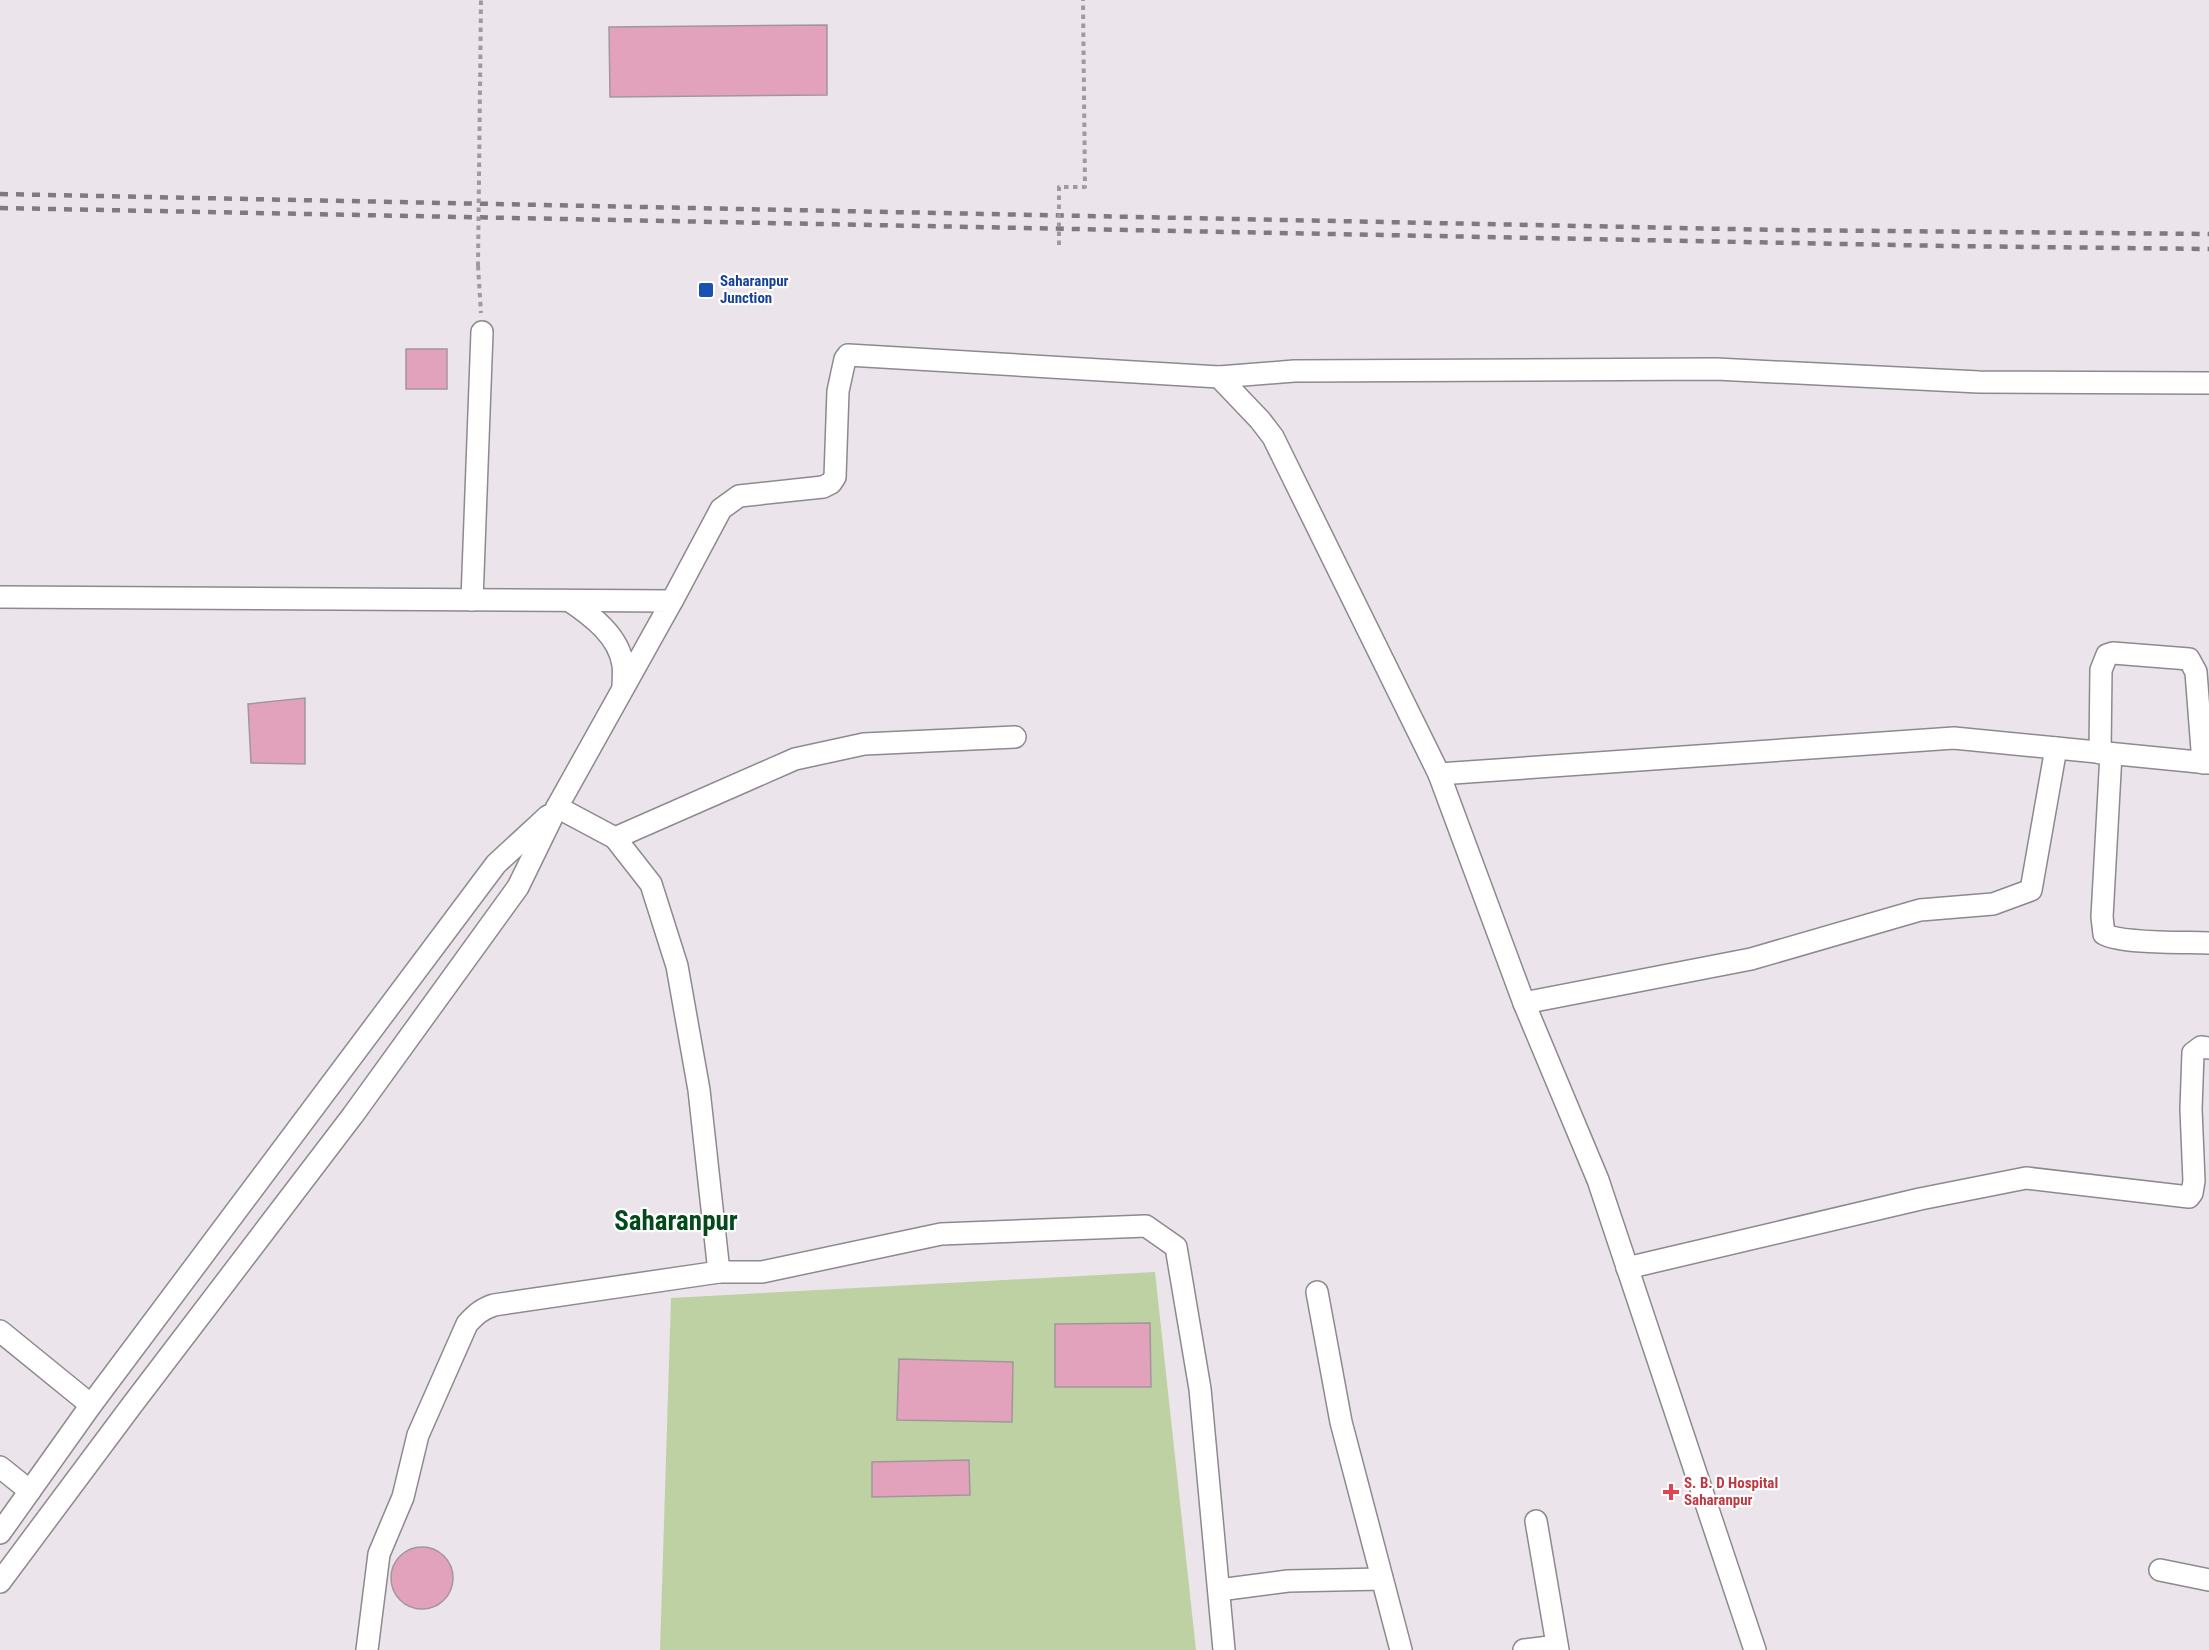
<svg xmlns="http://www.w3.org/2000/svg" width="2209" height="1650" font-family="'Roboto Condensed',sans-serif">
  <rect width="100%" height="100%" fill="#ebe4ea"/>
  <path fill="#bdd1a3" d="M1155 1272 1196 1650H660L671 1298Z"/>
  <g fill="#e3a2bb" stroke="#a1979b" stroke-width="1.5">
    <path d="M827 25V95L610 97 609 27Z"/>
    <rect x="406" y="349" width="41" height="40"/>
    <path d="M305 698V764L251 763 248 704Z"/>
    <path d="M1150 1323 1151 1387H1055V1324Z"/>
    <path d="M899 1359 1013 1362 1012 1422 897 1420Z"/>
    <path d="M969 1460 970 1495 872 1497V1462Z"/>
    <circle cx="422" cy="1578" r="31"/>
  </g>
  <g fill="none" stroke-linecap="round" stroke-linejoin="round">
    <defs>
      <g id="minor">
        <path d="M1219 377 1294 371 1716 369 1979 382 2209 383"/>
        <path d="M0 597 672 601 557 807 518 887 353 1115 132 1405 0 1582"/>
        <path d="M472 600 482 332"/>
        <path d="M570 601C592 616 619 636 623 665 624 672 623 681 623 688"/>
        <path d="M672 601 721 509 739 496 823 487 831 483 835 477 838 391 845 359 848 355 1219 377 1260 420 1273 437 1439 774 1524 1003 1598 1180 1755 1650"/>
        <path d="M2100 753 2101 670 2107 655 2113 653 2189 659 2196 672 2203 763"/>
        <path d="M2111 754 2102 917 2104 934C2121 944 2186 942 2209 943"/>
        <path d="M1439 774 1954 738 2209 763"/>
        <path d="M557 807 615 838 651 884 677 966 699 1090 719 1272H762L941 1234 1146 1226 1176 1247 1200 1389 1224 1650"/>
        <path d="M615 838 795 759 864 744 1015 737"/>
        <path d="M1524 1003 1751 959 1920 910 1993 904 2031 890 2056 748"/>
        <path d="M1627 1268 1920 1199 2026 1178 2189 1197 2192 1193 2194 1181 2191 1109 2193 1053 2201 1047 2209 1048"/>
        <path d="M1317 1292 1341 1422 1401 1650"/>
        <path d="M0 1331 91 1405"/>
        <path d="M0 1467 30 1491"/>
        <path d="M1536 1521 1558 1650"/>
        <path d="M0 1533 91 1405 496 864 548 816"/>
        <path d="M2160 1570 2209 1580"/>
        <path d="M1219 1590 1288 1581 1382 1579"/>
        <path d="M367 1650 379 1554 403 1497 418 1435 467 1324C476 1314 482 1309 494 1305L719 1272"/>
        <path d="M1524 1650 1557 1646"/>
      </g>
    </defs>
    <use href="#minor" stroke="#8f888e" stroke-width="24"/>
    <path stroke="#9f9a9f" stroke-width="4" stroke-dasharray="4.5 4.5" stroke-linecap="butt" d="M478 266 481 313"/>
    <use href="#minor" stroke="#fff" stroke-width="21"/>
    <g stroke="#7f7a7f" stroke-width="4.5" stroke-dasharray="8 8" stroke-linecap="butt">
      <path d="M0 194 1779 230 2209 234"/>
      <path d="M0 208 1947 246 2209 249"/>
    </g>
    <g stroke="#9f9a9f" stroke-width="4" stroke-dasharray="4.5 4.5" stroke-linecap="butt">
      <path d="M1059 245V187H1085L1083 0"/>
      <path d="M478 266 481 0"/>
    </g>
  </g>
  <rect fill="#1a4fb4" stroke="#fff" stroke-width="2" x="698" y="282" width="16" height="16" rx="3"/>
  <path fill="#e0444e" stroke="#fff" stroke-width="2" d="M1668 1483h6v6h6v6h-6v6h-6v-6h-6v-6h6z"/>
  <g text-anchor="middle" stroke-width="4.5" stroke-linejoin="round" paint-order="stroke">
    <g font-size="15" font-weight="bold" fill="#164399" stroke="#fff" text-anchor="start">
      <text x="720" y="286">Saharanpur<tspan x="720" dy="17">Junction</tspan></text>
    </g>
    <g font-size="15" font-weight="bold" fill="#be3a42" stroke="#fff" text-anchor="start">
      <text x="1684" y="1488">S. B. D Hospital<tspan x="1684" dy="17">Saharanpur</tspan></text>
    </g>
    <g font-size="27" font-weight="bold" fill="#03491b" stroke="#fff">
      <text x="676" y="1230">Saharanpur</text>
    </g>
  </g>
</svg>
